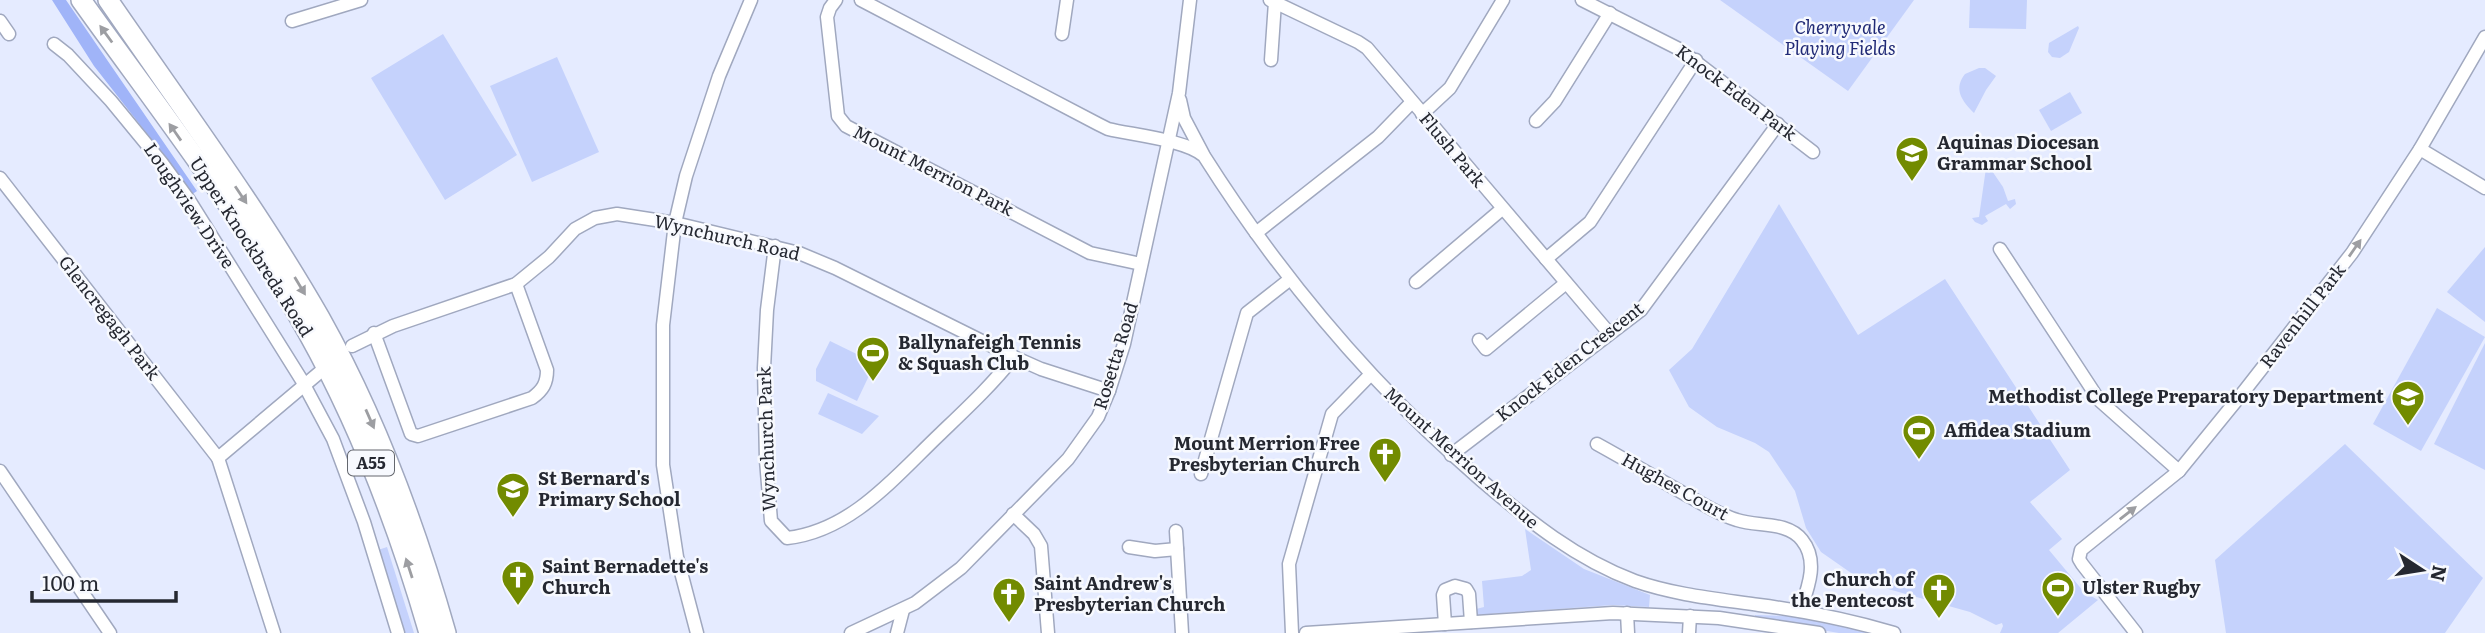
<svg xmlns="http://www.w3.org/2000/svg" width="2485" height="633" font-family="Literata,serif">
  <rect width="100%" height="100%" fill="#e5ebff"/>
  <g fill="#c5d2fc">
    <path d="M1720 0H1914L1848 91Z"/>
    <path d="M1970 0H2027L2026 29 1969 28Z"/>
    <path d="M2078 26 2079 28 2069 52 2060 58 2052 57 2048 52 2049 43Z"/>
    <path d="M443 34 517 155 445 200 371 78Z"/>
    <path d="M557 57 599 152 532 182 490 86Z"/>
    <path d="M1979 68H1985L1996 76 1986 90 1974 113C1962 101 1953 89 1965 74Z"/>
    <path d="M2070 92 2082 113 2051 131 2039 110Z"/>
    <path d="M1985 161 1995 163 1990 168 2003 187 2008 201 2015 199 2016 204 2010 209 2006 204 1985 216 1988 221 1982 225 1975 222 1972 218 1979 217 1986 168 1979 167Z"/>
    <path d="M1779 204 1858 335 1945 279 2070 470 2030 502 2062 539 2049 550 2084 592 2098 600 2058 633H2000L2003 626 2002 623 1996 625 1970 612 1888 589 1854 575 1821 552 1806 528 1795 491 1769 452 1755 443 1717 427 1689 407 1669 370 1692 349Z"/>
    <path d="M2485 247V322L2447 292Z"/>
    <path d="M2437 308 2485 337 2421 451 2373 424Z"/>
    <path d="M830 341 875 363 857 401 816 381V369Z"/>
    <path d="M2485 343V470L2434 444Z"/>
    <path d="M828 393 879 416 862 434 818 414Z"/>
    <path d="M2345 444 2483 578 2445 633H2226L2215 560Z"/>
    <path d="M1525 529 1584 569 1650 595 1649 607 1613 605 1476 615V609L1484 607 1482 581 1522 576 1531 570Z"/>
    <path d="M387 547 414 633H403L378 550Z"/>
    <path d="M1755 615 1790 616 1872 633H1839L1755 619Z"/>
  </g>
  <path fill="#a0b4f8" d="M52 0H66L197 191 191 195 148 135 94 66Z"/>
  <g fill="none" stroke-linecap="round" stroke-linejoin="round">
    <defs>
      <g id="minor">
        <path d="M836 0 830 8 827 17 838 116 846 126 1090 253 1141 264"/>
        <path d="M861 0 1098 124 1108 129C1133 135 1187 140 1204 156 1282 279 1371 385 1481 480 1529 521 1576 559 1635 581 1675 595 1718 599 1759 605 1805 611 1850 620 1894 633"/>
        <path d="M1270 0 1358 42 1367 48 1609 333"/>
        <path d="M1582 0 1679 49 1813 152"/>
        <path d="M0 21 9 34"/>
        <path d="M292 21 361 0"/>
        <path d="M1062 34 1067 0"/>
        <path d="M54 44 68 55 111 101 162 163 189 200 301 379 333 439 364 522 398 633"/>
        <path d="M1271 60 1275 2"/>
        <path d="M1180 100 1184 118 1203 154"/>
        <path d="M1422 114 1450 88 1503 0"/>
        <path d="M1536 121 1555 101 1610 13"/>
        <path d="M2420 149 2485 188"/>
        <path d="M0 178 218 458"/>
        <path d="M1256 233 1378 137 1412 102"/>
        <path d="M775 246 767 310 764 368 766 460 771 521 787 538C851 531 895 477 939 435 965 410 992 385 1014 357"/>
        <path d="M2000 249 2099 400 2179 471"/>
        <path d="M1546 259 1590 222 1696 60"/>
        <path d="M1416 282 1502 209"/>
        <path d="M374 333 411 434 418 436 532 398C543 390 547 383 547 370L516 284"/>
        <path d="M1479 340 1486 349 1566 283"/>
        <path d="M352 346 393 326 516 284 549 257 575 229 595 218 617 214 675 223 799 253 835 268 1014 357 1041 369 1109 391"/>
        <path d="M1597 444C1628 461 1658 479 1690 497 1705 505 1720 515 1737 520 1758 527 1787 521 1802 540 1819 561 1808 588 1800 611"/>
        <path d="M1451 455 1641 310 1778 124"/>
        <path d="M0 471 110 633"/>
        <path d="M1201 474 1247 313 1289 280"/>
        <path d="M1013 514 1034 534 1041 546 1048 633"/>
        <path d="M1176 531 1182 633"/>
        <path d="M1129 547 1155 551 1177 549"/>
        <path d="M1627 613 1628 633"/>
        <path d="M1445 624 1443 595 1445 590 1455 586 1466 589 1469 594 1471 622"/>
        <path d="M274 633 218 458 326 367"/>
        <path d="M697 633 677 557 663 465V325L675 223 686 176 719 76 751 0"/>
        <path d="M851 633 915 603 961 568 1068 459 1098 417 1109 391 1124 344 1179 93 1190 0"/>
        <path d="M897 633 903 610"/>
        <path d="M1292 633 1289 564 1332 414 1370 375"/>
        <path d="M1306 633 1613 613 1719 618 1819 633"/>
        <path d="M1689 633 1690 616"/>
        <path d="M2136 633 2082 564 2079 559 2081 550 2179 471 2245 390 2352 253 2420 149 2485 37"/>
      </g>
      <g id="highway">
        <path d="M81 0C159 109 243 216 308 333 361 428 399 529 429 633"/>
        <path d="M108 0C180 105 257 208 320 318 376 418 415 524 446 633"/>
      </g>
    </defs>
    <use href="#minor" stroke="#a0a8bf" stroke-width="15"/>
    <use href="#highway" stroke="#a0a8bf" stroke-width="22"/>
    <use href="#minor" stroke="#fff" stroke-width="12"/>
    <use href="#highway" stroke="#fff" stroke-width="19"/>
  </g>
  <defs><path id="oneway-solid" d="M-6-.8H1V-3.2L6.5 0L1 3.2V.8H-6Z" transform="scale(1.75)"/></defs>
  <g fill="#9d9ea2">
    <use href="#oneway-solid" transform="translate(106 34) rotate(-126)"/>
    <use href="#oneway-solid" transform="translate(175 132) rotate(-125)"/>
    <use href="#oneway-solid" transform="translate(241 195) rotate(56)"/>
    <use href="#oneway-solid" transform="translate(2355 248) rotate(-55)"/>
    <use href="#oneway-solid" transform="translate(300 286) rotate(59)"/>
    <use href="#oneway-solid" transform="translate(370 419) rotate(66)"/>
    <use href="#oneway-solid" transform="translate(2128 513) rotate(-38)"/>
    <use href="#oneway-solid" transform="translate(409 568) rotate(-108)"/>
  </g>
  <defs>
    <symbol id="school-pin" viewBox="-11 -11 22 30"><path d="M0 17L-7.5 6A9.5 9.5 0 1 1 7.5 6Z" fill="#728b00" stroke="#f7f9fe"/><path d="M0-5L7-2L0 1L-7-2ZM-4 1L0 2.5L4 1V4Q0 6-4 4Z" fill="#fff"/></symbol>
    <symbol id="stadium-pin" viewBox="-11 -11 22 30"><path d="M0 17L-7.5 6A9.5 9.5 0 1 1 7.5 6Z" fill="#728b00" stroke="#f7f9fe"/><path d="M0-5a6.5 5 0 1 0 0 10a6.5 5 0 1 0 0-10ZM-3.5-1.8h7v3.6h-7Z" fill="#fff"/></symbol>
    <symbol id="church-pin" viewBox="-11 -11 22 30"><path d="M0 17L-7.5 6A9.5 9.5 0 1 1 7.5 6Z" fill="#728b00" stroke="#f7f9fe"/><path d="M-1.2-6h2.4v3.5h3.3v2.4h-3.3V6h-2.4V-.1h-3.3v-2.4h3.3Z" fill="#fff"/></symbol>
  </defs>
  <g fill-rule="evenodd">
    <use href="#school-pin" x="1893" y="134" width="38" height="52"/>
    <use href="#stadium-pin" x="854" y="334" width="38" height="52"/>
    <use href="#school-pin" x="2389" y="378" width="38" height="52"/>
    <use href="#stadium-pin" x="1900" y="412" width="38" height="52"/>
    <use href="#church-pin" x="1366" y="435" width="38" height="52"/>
    <use href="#school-pin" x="494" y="470" width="38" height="52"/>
    <use href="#church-pin" x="499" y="558" width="38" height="52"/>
    <use href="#stadium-pin" x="2039" y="569" width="38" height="52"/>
    <use href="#church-pin" x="1920" y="571" width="38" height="52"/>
    <use href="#church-pin" x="990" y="575" width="38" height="52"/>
  </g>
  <g text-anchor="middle" stroke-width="5" stroke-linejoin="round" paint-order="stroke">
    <rect fill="#f7f9fe" stroke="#64676e" stroke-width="2" x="348" y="450.5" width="46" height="25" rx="5"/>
    <g font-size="16" font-weight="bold" fill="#252831">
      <text x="371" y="469">A55</text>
    </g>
    <g font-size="18" font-style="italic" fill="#202a76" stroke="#f7f9fe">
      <text x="1840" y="34">Cherryvale<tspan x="1840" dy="21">Playing Fields</tspan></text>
    </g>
    <g font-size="18" fill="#252831" stroke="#f7f9fe">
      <text transform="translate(1736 93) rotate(37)" y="6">Knock Eden Park</text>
      <text transform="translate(1452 150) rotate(50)" y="6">Flush Park</text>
      <text transform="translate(933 171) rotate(27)" y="6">Mount Merrion Park</text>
      <text transform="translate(189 206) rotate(56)" y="6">Loughview Drive</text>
      <text transform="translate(727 238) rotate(13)" y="6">Wynchurch Road</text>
      <text transform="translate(251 247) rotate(57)" y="6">Upper Knockbreda Road</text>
      <text transform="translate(2303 316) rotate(-52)" y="6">Ravenhill Park</text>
      <text transform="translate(109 318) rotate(52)" y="6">Glencregagh Park</text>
      <text transform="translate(1116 356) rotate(-73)" y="6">Rosetta Road</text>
      <text transform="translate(1570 362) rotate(-38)" y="6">Knock Eden Crescent</text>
      <text transform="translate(767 439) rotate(-92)" y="6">Wynchurch Park</text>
      <text transform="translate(1461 458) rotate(42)" y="6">Mount Merrion Avenue</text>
      <text transform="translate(1675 487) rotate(29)" y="6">Hughes Court</text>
    </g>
    <g font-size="18" font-weight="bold" fill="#252831" stroke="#f7f9fe" text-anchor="start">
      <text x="1937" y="149">Aquinas Diocesan<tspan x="1937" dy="21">Grammar School</tspan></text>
      <text x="898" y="349">Ballynafeigh Tennis<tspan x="898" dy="21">&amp; Squash Club</tspan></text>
      <text x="2384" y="403" text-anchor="end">Methodist College Preparatory Department</text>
      <text x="1944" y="437">Affidea Stadium</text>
      <text x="1360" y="450" text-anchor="end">Mount Merrion Free<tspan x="1360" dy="21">Presbyterian Church</tspan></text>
      <text x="538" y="485">St Bernard's<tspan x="538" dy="21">Primary School</tspan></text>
      <text x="542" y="573">Saint Bernadette's<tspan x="542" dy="21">Church</tspan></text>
      <text x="1914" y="586" text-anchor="end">Church of<tspan x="1914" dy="21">the Pentecost</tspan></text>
      <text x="1034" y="590">Saint Andrew's<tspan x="1034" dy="21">Presbyterian Church</tspan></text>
      <text x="2082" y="594">Ulster Rugby</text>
    </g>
  </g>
  <g transform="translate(2422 570) rotate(102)" stroke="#f7f9fe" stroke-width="5" paint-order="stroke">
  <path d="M0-5L12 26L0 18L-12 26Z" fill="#252831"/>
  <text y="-10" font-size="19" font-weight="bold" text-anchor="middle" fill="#252831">N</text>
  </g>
  <path d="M32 591v10h144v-10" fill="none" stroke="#252831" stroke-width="3.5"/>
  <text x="42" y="591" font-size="21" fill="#252831" stroke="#f7f9fe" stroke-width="5" paint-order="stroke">100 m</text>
</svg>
